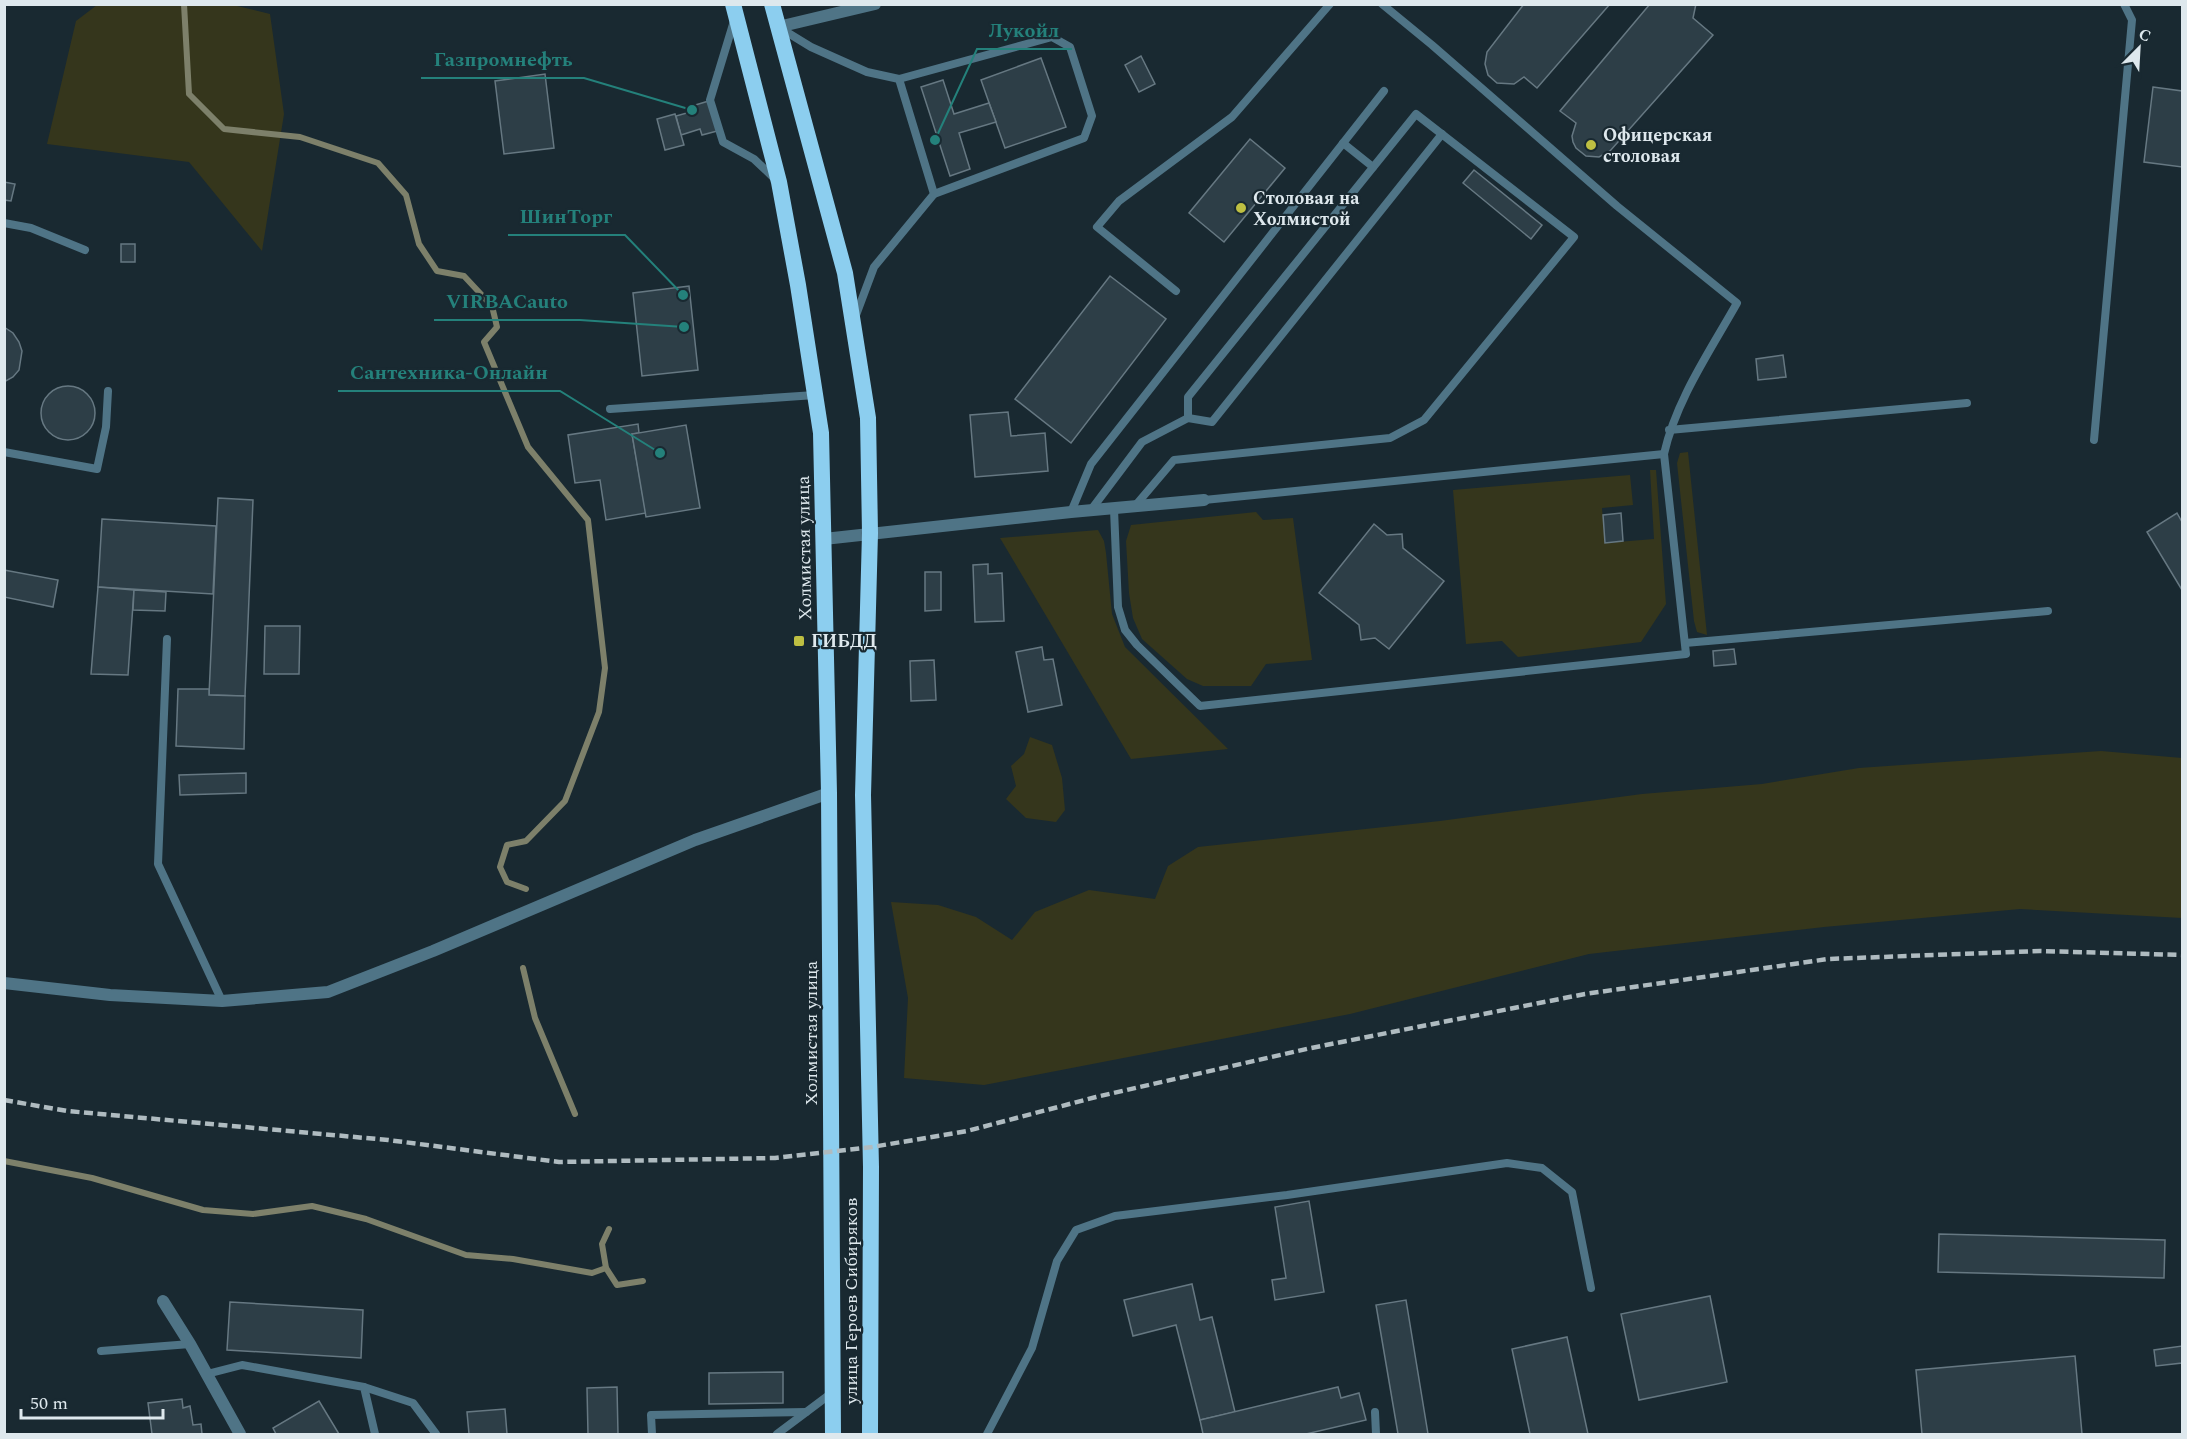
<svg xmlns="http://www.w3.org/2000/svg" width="2187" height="1439" font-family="Spectral,serif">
  <rect width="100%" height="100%" fill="#192931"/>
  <g fill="#35361c">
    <path d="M97 5H233L270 14 284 114 262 251 189 162 47 144 76 21Z"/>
    <path d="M1688 452 1707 635 1697 632 1694 621 1677 463 1680 453Z"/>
    <path d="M1650 470H1656L1666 604 1641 642 1518 657 1502 641 1466 644 1453 490 1630 475 1633 505 1602 508 1605 543 1654 539Z"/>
    <path d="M1256 512 1263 520 1293 518 1312 660 1266 664 1251 686H1203L1187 679 1142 639 1133 618 1129 593 1126 541 1131 525Z"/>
    <path d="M1098 530 1104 541 1106 553 1112 614 1125 647 1228 749 1131 759 1000 538Z"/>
    <path d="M1030 737 1052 745 1062 778 1065 810 1056 822 1026 818 1006 799 1016 786 1011 766 1024 754Z"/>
    <path d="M2101 751 2182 758V918L2020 909 1824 927 1589 954 1350 1014 984 1085 904 1078 908 998 891 902 938 905 976 917 1012 940 1035 912 1089 890 1155 899 1168 866 1198 847 1440 821 1642 794 1762 784 1859 768Z"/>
  </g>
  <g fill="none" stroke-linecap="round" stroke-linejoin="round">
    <g stroke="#7d806a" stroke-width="6">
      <path d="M184 4 189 94 224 129 300 137 378 163 406 195 419 244 437 271 464 276 492 306 497 327 484 342 528 447 588 520 605 668 599 712 565 801 526 841 507 845 500 867 507 882 526 889"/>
      <path d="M523 968 535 1018 575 1114"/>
      <path d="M4 1161 92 1178 203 1210 253 1214 312 1206 366 1219 466 1255 513 1259 592 1273 606 1268"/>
      <path d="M609 1229 602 1244 606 1268 617 1285 643 1281"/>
    </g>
  </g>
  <g fill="#2d3e47" stroke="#667882" stroke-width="1.5">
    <path d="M1524 4H1610L1537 88 1524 77 1514 84 1497 83 1488 75 1485 64 1487 52Z"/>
    <path d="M1650 4H1696L1693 18 1713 35 1610 151 1599 157 1586 156 1576 148 1573 142 1572 136 1576 123 1560 111Z"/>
    <path d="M1141 56 1155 84 1139 92 1125 65Z"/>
    <path d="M1041 58 1066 127 1005 148 981 80Z"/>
    <path d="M545 74 554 148 504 154 495 81Z"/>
    <path d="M943 80 954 114 989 103 996 122 959 133 970 169 950 176 921 87Z"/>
    <path d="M2153 87 2182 91V167L2144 162Z"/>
    <path d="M712 100 721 130 702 135 700 129 681 135 676 116 694 111 692 106Z"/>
    <path d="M675 114 684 145 665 150 657 119Z"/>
    <path d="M1250 139 1285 168 1224 242 1189 213Z"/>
    <path d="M1474 170 1542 225 1531 239 1463 183Z"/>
    <path d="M4 182 15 184 11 201 4 200Z"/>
    <rect x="121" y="244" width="14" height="18"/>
    <path d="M1110 276 1166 319 1071 443 1015 399Z"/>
    <path d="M689 286 698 370 642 376 633 293Z"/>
    <path d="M4 327 13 333 19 342 22 351 19 370 13 377 4 382Z"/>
    <path d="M1783 355 1786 377 1758 380 1756 359Z"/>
    <circle cx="68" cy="413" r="27"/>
    <path d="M1008 412 1011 436 1045 433 1048 471 975 477 970 415Z"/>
    <path d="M638 424 639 433 632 434 646 513 606 520 600 480 575 483 568 435Z"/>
    <path d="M686 425 700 508 646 517 632 434Z"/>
    <path d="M218 498 253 500 245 696 209 695Z"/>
    <path d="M1621 513 1623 541 1605 543 1603 515Z"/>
    <path d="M2177 513 2182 522V590L2147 532Z"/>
    <path d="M102 519 216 526 213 594 98 587Z"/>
    <path d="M1374 524 1387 535 1402 534 1403 548 1444 581 1389 649 1375 638 1361 640 1359 625 1319 593Z"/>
    <path d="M988 564V574L1002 573 1004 621 975 622 973 565Z"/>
    <path d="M4 570 58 580 53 607 4 597Z"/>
    <path d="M925 572H941V610L925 611Z"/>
    <path d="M98 587 134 590 128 675 91 674Z"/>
    <path d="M134 590 166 592 165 611 133 610Z"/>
    <path d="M265 626H300L299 674H264Z"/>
    <path d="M1042 647 1044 660 1053 659 1062 705 1028 712 1016 652Z"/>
    <path d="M1734 649 1736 664 1714 666 1713 651Z"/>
    <path d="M934 660 936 700 911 701 910 661Z"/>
    <path d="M178 689H209V695L245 696 244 749 176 746Z"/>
    <path d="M246 773V793L180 795 179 775Z"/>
    <path d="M1309 1201 1324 1292 1275 1300 1272 1280 1286 1278 1275 1207Z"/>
    <path d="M1939 1234 2165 1240 2164 1278 1938 1272Z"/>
    <path d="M1192 1284 1200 1320 1212 1317 1235 1412 1200 1420 1176 1325 1133 1336 1124 1300Z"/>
    <path d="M1710 1296 1727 1382 1639 1400 1621 1314Z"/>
    <path d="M1406 1300 1428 1434H1398L1376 1305Z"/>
    <path d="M230 1302 363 1310 361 1358 227 1350Z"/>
    <path d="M1567 1337 1588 1434H1530L1512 1349Z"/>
    <path d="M2182 1346V1363L2156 1366 2154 1350Z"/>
    <path d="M2075 1356 2082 1434H1922L1916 1370Z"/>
    <path d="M783 1372V1403L709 1404V1373Z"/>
    <path d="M617 1387 618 1434H588L587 1388Z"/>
    <path d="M1338 1387 1341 1398 1359 1393 1366 1420 1306 1434H1203L1200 1420Z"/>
    <path d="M182 1399 183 1408 190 1406 193 1425 201 1424 202 1434H152L148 1403Z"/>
    <path d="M319 1401 339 1434H276L273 1428Z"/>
    <path d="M505 1409 507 1434H469L467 1412Z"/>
  </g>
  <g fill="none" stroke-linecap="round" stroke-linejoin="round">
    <g stroke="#4f7486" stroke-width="8">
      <path d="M734 21 710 100 723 142 754 159 773 177"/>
      <path d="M780 28 811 47 867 72 899 79 934 194 874 267 856 315"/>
      <path d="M899 79 1052 37 1070 47 1092 116 1084 138 934 194"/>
      <path d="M1343 143 1373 167"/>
      <path d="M4 223 31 228 85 250"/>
      <path d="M1176 291 1097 227 1119 201 1232 117 1330 4"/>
      <path d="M610 409 815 395"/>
      <path d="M1188 418 1212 422 1442 134"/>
      <path d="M1669 430 1967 403"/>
      <path d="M2094 440 2132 20 2124 4"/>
      <path d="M4 452 97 469 106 427 108 391"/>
      <path d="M1204 500 1664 454"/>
      <path d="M1114 509 1118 607 1125 630 1137 645 1200 706 1686 654 1664 454C1676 400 1710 351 1737 303L1617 206 1432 45 1382 4"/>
      <path d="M1091 510 1142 442 1188 418V397L1416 114 1574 237 1424 420 1390 438 1174 460 1135 506"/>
      <path d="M1071 512 1091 464 1384 91"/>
      <path d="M167 639 158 864 222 1001"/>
      <path d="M1685 643 2048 611"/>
      <path d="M101 1351 190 1344"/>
      <path d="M207 1374 242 1365 364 1387 375 1434"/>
      <path d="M364 1387 413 1403 436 1434"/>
      <path d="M1375 1412 1376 1434"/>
      <path d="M652 1434 651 1415 806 1412"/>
      <path d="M777 1434 833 1392"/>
      <path d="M987 1434 1032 1348 1057 1261 1076 1230 1115 1216 1287 1195 1507 1163 1542 1168 1572 1192 1591 1288"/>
    </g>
    <g stroke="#4f7486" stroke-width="12">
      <path d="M778 27 875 4"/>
      <path d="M824 539 1071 512 1204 500"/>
      <path d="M4 983 110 995 222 1001 328 992 433 951 695 840 829 793"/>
      <path d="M163 1301 190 1344 240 1434"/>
    </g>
    <g stroke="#8cceef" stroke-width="16">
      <path d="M733 4 779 182 798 285 821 433 829 793 833 1434"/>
      <path d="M772 4 845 273 868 418 870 533 863 795 871 1167 870 1434"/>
    </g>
    <path stroke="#afbbc0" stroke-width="4.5" stroke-dasharray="9 4.5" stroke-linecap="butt" d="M4 1100 67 1111 388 1140 559 1162 775 1158 872 1147 967 1131 1096 1097 1311 1048 1585 994 1828 959 2040 951 2182 955"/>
  </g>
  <g fill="#bebf42" stroke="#192931" stroke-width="2">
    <circle cx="1591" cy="145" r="6"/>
    <circle cx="1241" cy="208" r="6"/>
    <rect x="793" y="635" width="12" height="12" rx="3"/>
  </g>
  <g text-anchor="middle" stroke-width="4.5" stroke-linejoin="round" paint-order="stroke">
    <g font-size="18" font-weight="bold" fill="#dee8ed" stroke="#192931" text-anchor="start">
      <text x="1603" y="141">Офицерская<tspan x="1603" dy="21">столовая</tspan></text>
      <text x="1253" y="204">Столовая на<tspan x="1253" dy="21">Холмистой</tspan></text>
      <text x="811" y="647">ГИБДД</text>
    </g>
    <g font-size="18" fill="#dee8ed" stroke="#192931">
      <text transform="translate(804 548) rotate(-91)" y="6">Холмистая улица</text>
      <text transform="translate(811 1033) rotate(-90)" y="6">Холмистая улица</text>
      <text transform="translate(851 1301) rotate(-90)" y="6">улица Героев Сибиряков</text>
    </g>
  </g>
  <path fill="none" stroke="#24817b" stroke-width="2" d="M935 140L977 49H1072M692 110L584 78H421M683 295L625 235H508M684 327L580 320H434M660 453L560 391H338"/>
  <g fill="#24817b" stroke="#192931" stroke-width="2">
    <circle cx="935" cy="140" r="6"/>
    <circle cx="692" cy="110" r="6"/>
    <circle cx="683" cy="295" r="6"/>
    <circle cx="684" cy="327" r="6"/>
    <circle cx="660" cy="453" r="6"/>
  </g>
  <g font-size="20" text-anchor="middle" font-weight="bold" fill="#24817b" stroke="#192931" stroke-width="4.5" stroke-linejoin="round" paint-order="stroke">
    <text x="1024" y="37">Лукойл</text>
    <text x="503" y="66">Газпромнефть</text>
    <text x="566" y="223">ШинТорг</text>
    <text x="507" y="308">VIRBACauto</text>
    <text x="449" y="379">Сантехника-Онлайн</text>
  </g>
  <rect width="2187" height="1439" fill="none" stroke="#dee8ed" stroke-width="12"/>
  <g transform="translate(2139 48) rotate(24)" stroke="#192931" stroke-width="4.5" paint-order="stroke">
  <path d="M0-4.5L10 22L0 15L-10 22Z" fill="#dee8ed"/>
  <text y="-9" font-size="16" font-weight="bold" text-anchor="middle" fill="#dee8ed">С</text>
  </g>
  <path d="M21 1409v9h142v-9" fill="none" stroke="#dee8ed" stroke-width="3"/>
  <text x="30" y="1409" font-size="18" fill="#dee8ed" stroke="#192931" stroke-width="4.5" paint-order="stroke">50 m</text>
</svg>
